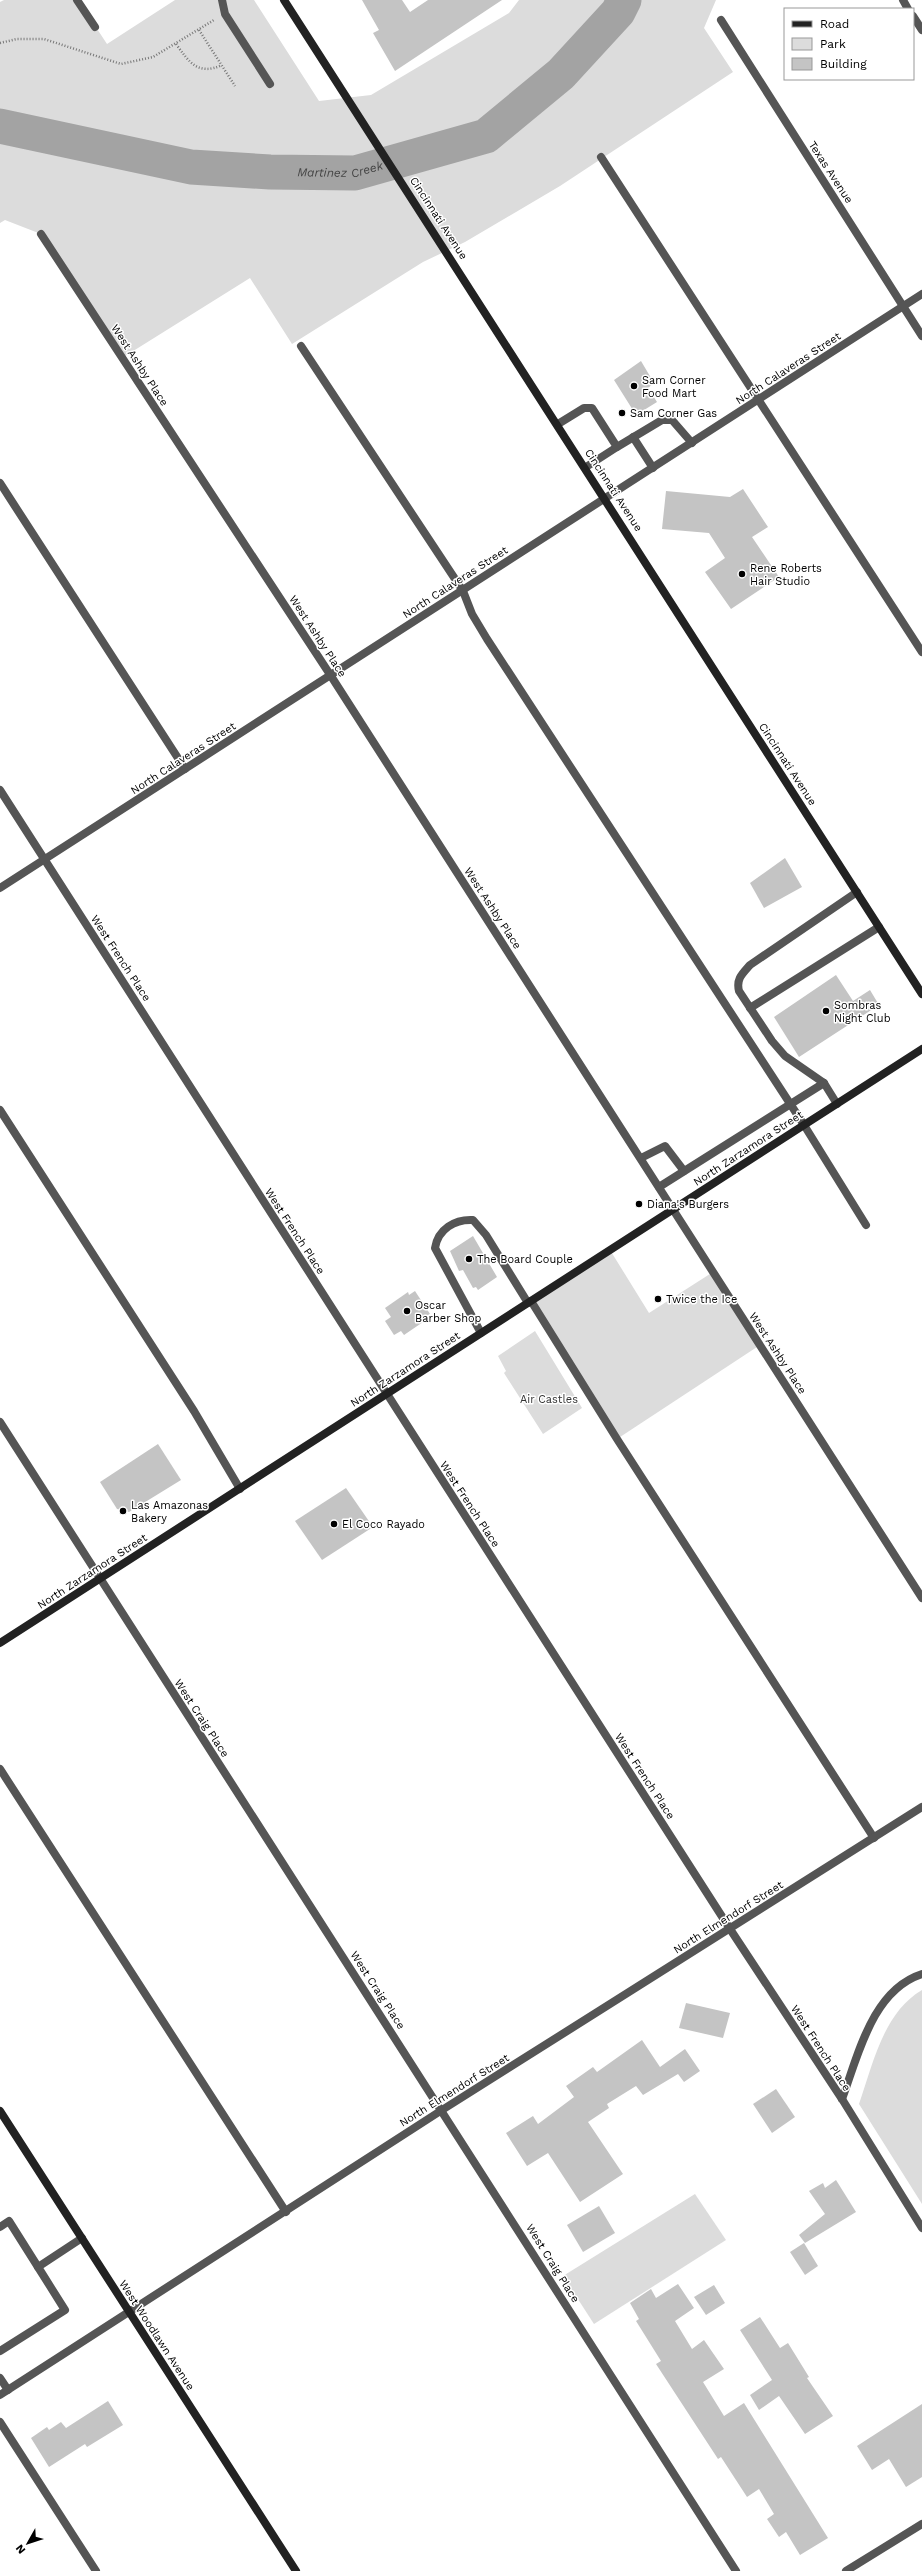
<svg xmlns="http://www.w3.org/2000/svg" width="922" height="2571" font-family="'Work Sans',sans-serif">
  <rect width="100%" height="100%" fill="#fff"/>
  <g fill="#dcdcdc">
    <path d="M4 0H78L107 44 175 0H254L319 101 371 95 509 13 519 0H716L704 28 733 72 560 186 465 242 423 262 292 344 250 278 122 358 41 234 5 220 0 223V2Z"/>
    <path d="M610 1250 649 1313 713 1272 760 1345 617 1439 531 1301Z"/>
    <path d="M535 1331 582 1408 543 1434 504 1373 506 1371 498 1356Z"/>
    <path d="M922 1990V2204L859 2104C873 2064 883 2013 922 1990Z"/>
    <path d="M695 2194 726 2240 594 2324 563 2276Z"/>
  </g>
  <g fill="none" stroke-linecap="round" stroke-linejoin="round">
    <path stroke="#a3a3a3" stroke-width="35" id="s1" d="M0 126 191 167 270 172 355 173 486 136 561 74 618 12 624 0"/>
  </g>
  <g fill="#c4c4c4">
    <path d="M362 0H402L410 12 428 0H502L395 71 373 33 379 30Z"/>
    <path d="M641 361 654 383 648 388 657 402 636 415 614 380Z"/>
    <path d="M743 489 768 527 752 537 779 577 731 609 705 572 725 558 709 533 662 529 666 491 730 497Z"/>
    <path d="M785 858 802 887 764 908 750 883Z"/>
    <path d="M836 975 853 1001 870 990 879 1005 799 1057 774 1017Z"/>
    <path d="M473 1236 497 1277 478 1290 476 1287 473 1288 463 1270 459 1271 450 1251Z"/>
    <path d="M415 1291 430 1314 424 1317 426 1320 404 1335 401 1331 394 1335 385 1321 391 1317 385 1308 408 1292 409 1295Z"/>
    <path d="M158 1444 181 1480 129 1512 117 1509 100 1482Z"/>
    <path d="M346 1488 373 1527 322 1560 295 1521Z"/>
    <path d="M686 2003 730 2013 723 2038 679 2028Z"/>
    <path d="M642 2040 660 2067 685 2049 700 2071 684 2082 678 2074 643 2095 636 2086 607 2104 609 2108 588 2122 623 2174 580 2202 548 2153 527 2166 506 2133 533 2116 538 2124 574 2097 566 2086 593 2067 597 2072Z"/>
    <path d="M776 2089 795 2117 772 2133 753 2104Z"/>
    <path d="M836 2180 856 2212 805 2243 799 2235 825 2214 809 2191 823 2183 825 2188Z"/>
    <path d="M599 2206 615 2233 583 2252 567 2225Z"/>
    <path d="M804 2243 818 2266 805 2275 790 2252Z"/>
    <path d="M678 2284 694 2308 675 2321 692 2349 704 2340 724 2369 703 2382 724 2416 744 2403 828 2538 800 2555 786 2532 779 2537 767 2519 774 2514 759 2489 747 2497 721 2457 718 2459 656 2364 661 2361 636 2321 639 2319 630 2303 651 2289 656 2298Z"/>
    <path d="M714 2285 725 2303 706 2315 694 2297Z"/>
    <path d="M760 2317 780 2348 788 2343 809 2377 807 2378 833 2416 805 2434 779 2396 759 2410 750 2395 772 2380 740 2330Z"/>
    <path d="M108 2401 123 2425 87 2447 85 2444 49 2467 31 2438 47 2427 49 2430 61 2422 66 2428Z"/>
    <path d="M922 2404V2477L906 2487 889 2459 872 2470 857 2446Z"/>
  </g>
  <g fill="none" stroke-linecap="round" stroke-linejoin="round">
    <g stroke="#777" stroke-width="2.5" stroke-dasharray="1 2" stroke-linecap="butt">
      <path d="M199 30 235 86"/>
      <path d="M0 43 17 39H44L121 64 153 57 214 20"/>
      <path d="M176 44C189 62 198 76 222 65"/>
    </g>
    <g stroke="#555" stroke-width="8">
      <path d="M77 0 95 27"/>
      <path d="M222 0 225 14 270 84"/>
      <path d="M903 0 908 9"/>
      <path d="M913 16 922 30"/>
      <path d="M601 157 922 652"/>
      <path d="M301 346 463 591 472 614 487 639 804 1125 866 1225"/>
      <path d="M558 424 584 408H592L617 447 586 467"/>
      <path d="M633 437 653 468"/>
      <path d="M617 447 662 420H672L692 443"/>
      <path d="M0 483 185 769"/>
      <path d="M750 1008 879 927"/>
      <path d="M837 1104 824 1083 785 1056 772 1041 739 991C736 979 742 974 750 965L857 892"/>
      <path d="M0 1110 194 1411 240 1489"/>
      <path d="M641 1158 665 1146 684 1171"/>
      <path d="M659 1187 824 1083"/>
      <path d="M531 1301 617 1439 874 1838"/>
      <path d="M481 1333 435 1248C438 1229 455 1219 473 1220L486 1235 528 1303"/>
      <path d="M0 1769 286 2212"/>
      <path d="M0 2227 9 2221 38 2267"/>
      <path d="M0 2351 65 2310 38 2267 82 2238"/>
      <path d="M0 2378 8 2390"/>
      <path d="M0 2422 96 2571"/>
    </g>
    <g stroke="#555" stroke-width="8">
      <path d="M721 20 922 336"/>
      <path d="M41 234 331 676 922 1598"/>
      <path d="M0 790 730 1929 842 2099 922 2228"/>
      <path d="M0 888 922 294"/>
      <path d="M0 1422 736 2571"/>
      <path d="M842 2099C858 2056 872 1990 922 1974"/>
      <path d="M0 2395 442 2110 922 1807"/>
      <path d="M846 2571 922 2524"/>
    </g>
    <g stroke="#222" stroke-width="8">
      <path d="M284 0 922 994"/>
      <path d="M0 1643 922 1049"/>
      <path d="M0 2111 296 2571"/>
    </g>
  </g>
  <g fill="#000" stroke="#fff" stroke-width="1.5">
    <circle cx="634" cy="386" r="4"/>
    <circle cx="622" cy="413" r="4"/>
    <circle cx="742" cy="574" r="4"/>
    <circle cx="826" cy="1011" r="4"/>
    <circle cx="639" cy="1204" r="4"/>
    <circle cx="469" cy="1259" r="4"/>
    <circle cx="658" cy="1299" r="4"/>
    <circle cx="407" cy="1311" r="4"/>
    <circle cx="123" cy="1511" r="4"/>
    <circle cx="334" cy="1524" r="4"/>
  </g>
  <g text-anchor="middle" stroke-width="3" stroke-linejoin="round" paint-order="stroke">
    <g font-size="11" fill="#000" stroke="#fff">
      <text transform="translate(831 172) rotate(57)" y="4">Texas Avenue</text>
      <text transform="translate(439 218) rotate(57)" y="4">Cincinnati Avenue</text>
      <text transform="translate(140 365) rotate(57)" y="4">West Ashby Place</text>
      <text transform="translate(788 368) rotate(-33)" y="4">North Calaveras Street</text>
      <text transform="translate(614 490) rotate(57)" y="4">Cincinnati Avenue</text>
      <text transform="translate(455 582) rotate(-33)" y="4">North Calaveras Street</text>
      <text transform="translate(318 636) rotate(57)" y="4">West Ashby Place</text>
      <text transform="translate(183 758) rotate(-33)" y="4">North Calaveras Street</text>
      <text transform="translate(788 764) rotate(57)" y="4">Cincinnati Avenue</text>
      <text transform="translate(493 908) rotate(57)" y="4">West Ashby Place</text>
      <text transform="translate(121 958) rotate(57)" y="4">West French Place</text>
      <text transform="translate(748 1148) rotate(-33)" y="4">North Zarzamora Street</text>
      <text transform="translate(295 1231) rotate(57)" y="4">West French Place</text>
      <text transform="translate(778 1353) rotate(57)" y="4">West Ashby Place</text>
      <text transform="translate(405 1369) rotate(-33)" y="4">North Zarzamora Street</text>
      <text transform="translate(470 1504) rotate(57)" y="4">West French Place</text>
      <text transform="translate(92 1571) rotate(-33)" y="4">North Zarzamora Street</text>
      <text transform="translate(202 1718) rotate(57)" y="4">West Craig Place</text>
      <text transform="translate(645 1776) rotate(57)" y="4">West French Place</text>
      <text transform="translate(728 1917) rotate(-32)" y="4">North Elmendorf Street</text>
      <text transform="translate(378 1990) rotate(57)" y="4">West Craig Place</text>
      <text transform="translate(821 2048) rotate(57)" y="4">West French Place</text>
      <text transform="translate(454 2090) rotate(-32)" y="4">North Elmendorf Street</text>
      <text transform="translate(553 2263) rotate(58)" y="4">West Craig Place</text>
      <text transform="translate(157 2335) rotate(57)" y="4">West Woodlawn Avenue</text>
    </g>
    <g font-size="11" fill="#000" stroke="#fff" text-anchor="start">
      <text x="642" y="384">Sam Corner<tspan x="642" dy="13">Food Mart</tspan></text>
      <text x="630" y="417">Sam Corner Gas</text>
      <text x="750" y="572">Rene Roberts<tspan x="750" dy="13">Hair Studio</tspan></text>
      <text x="834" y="1009">Sombras<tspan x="834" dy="13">Night Club</tspan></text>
      <text x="647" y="1208">Diana's Burgers</text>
      <text x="477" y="1263">The Board Couple</text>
      <text x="666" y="1303">Twice the Ice</text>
      <text x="415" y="1309">Oscar<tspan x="415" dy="13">Barber Shop</tspan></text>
      <text x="131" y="1509">Las Amazonas<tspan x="131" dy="13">Bakery</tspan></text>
      <text x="342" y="1528">El Coco Rayado</text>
    </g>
    <g font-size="11" fill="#333" stroke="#fff">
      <text x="549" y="1403">Air Castles</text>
    </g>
    <g font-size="12" font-style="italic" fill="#444" stroke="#fff">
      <text dy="4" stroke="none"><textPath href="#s1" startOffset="345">Martinez Creek</textPath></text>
    </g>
  </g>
  <rect x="784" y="8" width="130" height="72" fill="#ffffff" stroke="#999999"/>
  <rect x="792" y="21" width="20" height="6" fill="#222222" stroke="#999999"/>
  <text x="820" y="28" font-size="12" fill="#000000">Road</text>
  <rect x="792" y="38" width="20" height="12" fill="#dcdcdc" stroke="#999999"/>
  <text x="820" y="48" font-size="12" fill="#000000">Park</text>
  <rect x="792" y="58" width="20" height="12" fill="#c4c4c4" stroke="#999999"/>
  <text x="820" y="68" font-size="12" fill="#000000">Building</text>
  <g transform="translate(28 2543) rotate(231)" stroke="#ffffff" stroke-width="3" paint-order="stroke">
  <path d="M0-3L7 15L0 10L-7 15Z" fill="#000000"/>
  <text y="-6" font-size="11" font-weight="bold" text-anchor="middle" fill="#000000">N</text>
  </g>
</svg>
